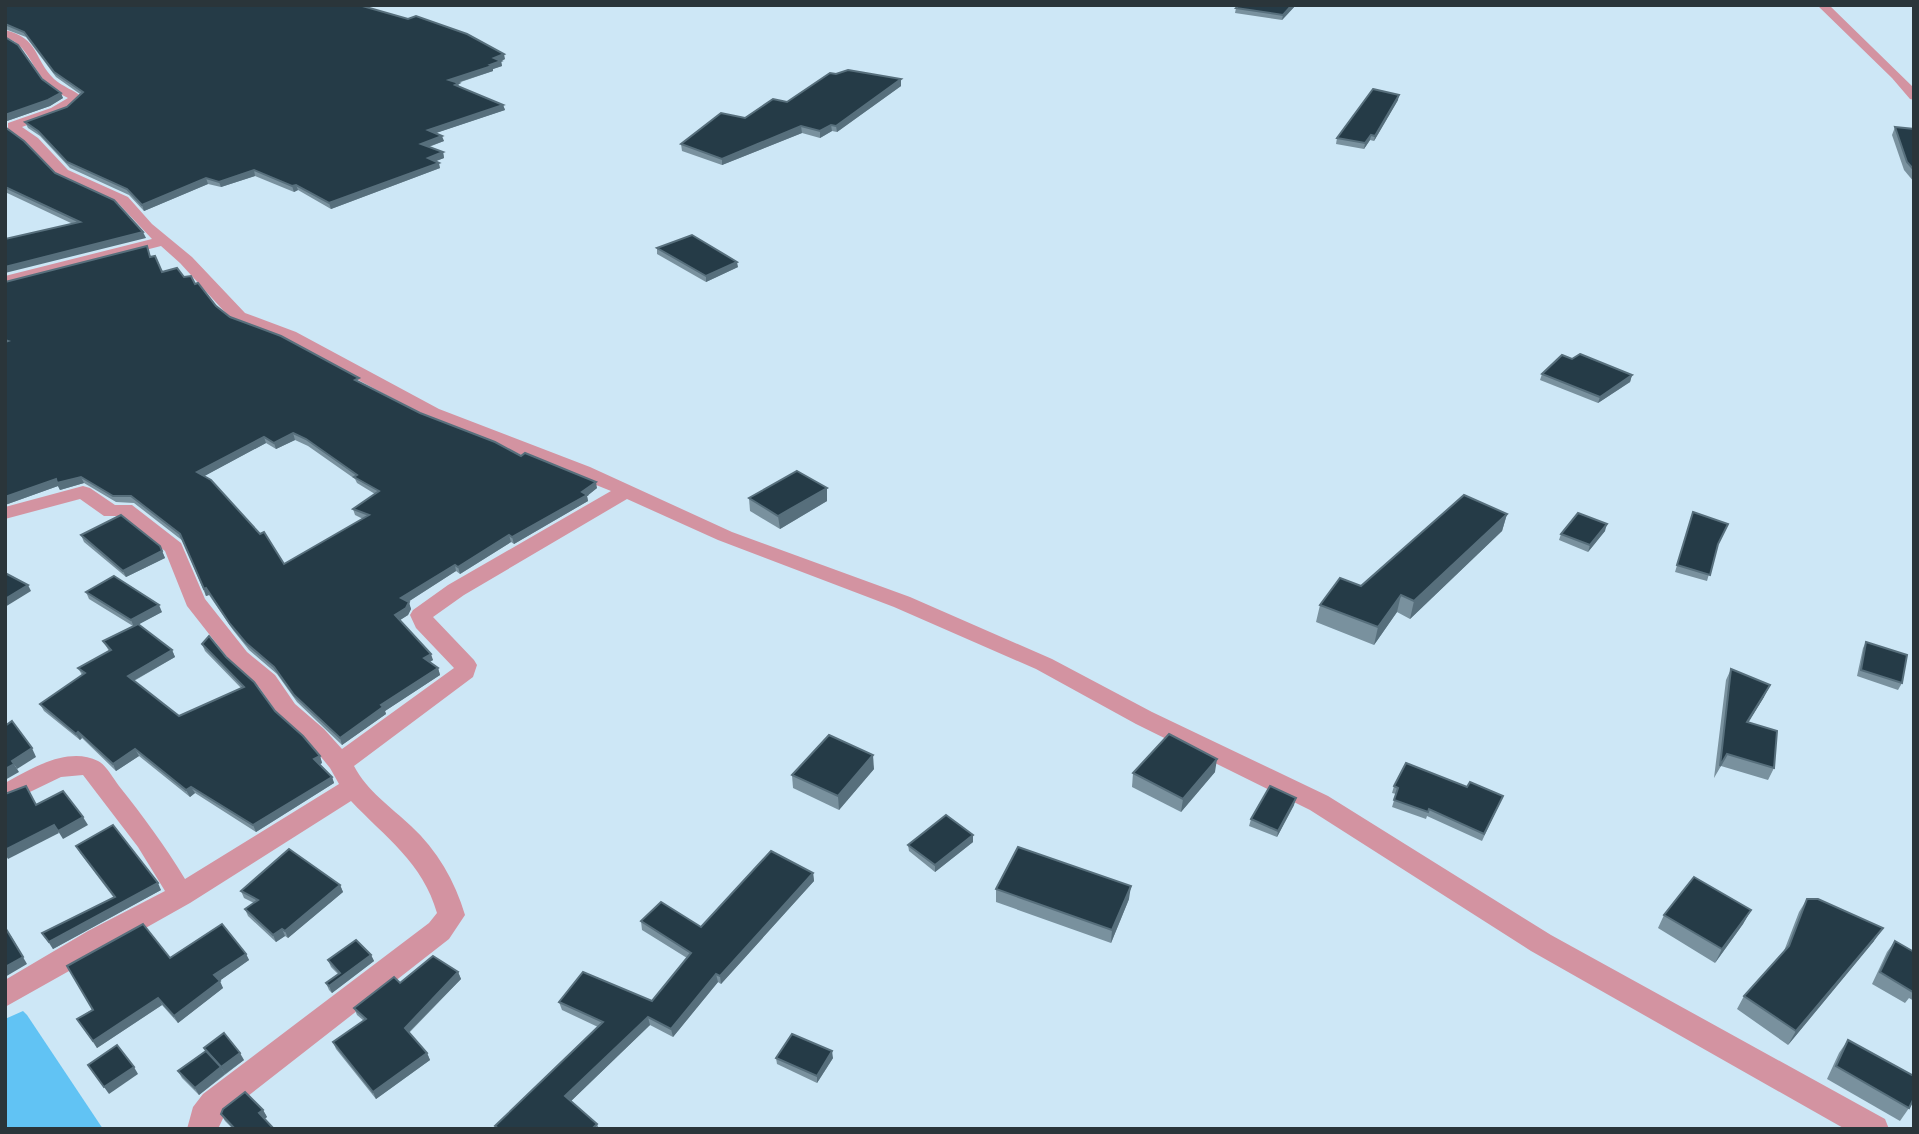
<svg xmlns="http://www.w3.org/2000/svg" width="1919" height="1134" font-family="'Fira Sans',sans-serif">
  <rect width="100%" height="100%" fill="#cde7f6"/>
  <path fill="#61c3f4" d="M23 1011 27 1015 103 1129H5V1019Z"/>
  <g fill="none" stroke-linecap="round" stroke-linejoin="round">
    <g fill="#d393a1" fill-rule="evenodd">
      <path d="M1817 5H1829L1914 88V100L1910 99 1892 78Z"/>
      <path d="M5 30C40 39 33 58 54 79 63 87 74 90 82 97L68 110 22 127 38 138 68 170 128 197 152 224 192 257 245 313 296 332 439 409 590 467 732 532 910 597 1052 659 1152 712 1328 796 1551 935 1885 1119 1889 1129H1845L1531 951 1310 810 1136 724 1036 669 894 607 718 540 627 499 464 595 433 617 474 660 477 665 473 677 354 766C367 791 391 807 411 826 437 850 455 881 465 915L449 939 225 1114 218 1129H187L193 1107 203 1094 429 923 437 913C423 863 385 837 351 801L190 903 5 1007V980L88 931 165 891 138 847 83 775 61 777 5 804V783C30 769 68 746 98 761 106 765 113 778 119 786 143 816 165 846 185 879L339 784 330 768 308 741 279 716 259 687 231 662 187 606 165 551 121 516H104L80 499 5 519V507L83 486 90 488 115 505H132L181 543 205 599 247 652 275 675 295 704 324 729 342 749 454 668 416 628 410 615 413 610 448 585 611 491 427 417 284 340 233 321 180 263 161 246 5 286V276L152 239 118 203 58 176 28 144 8 129V123L51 108 68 98C30 81 35 47 5 37Z"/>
    </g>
  </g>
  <g fill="#79919e" fill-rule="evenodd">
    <path d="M5 5 505 59 501 61 502 66 493 69V71L458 83 460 88 503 105 505 110 436 133 444 141 429 147 443 152 444 158 435 161 440 168 331 209 298 190 294 192 255 176 221 187 208 184 144 211 129 195 70 168 40 136 28 128 25 122 67 107 80 94 56 77 26 37 5 29Z"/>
    <path d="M1234 5H1296L1282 20 1235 13 1236 8 1238 6Z"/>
    <path d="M5 37 42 79 63 98 50 106 7 121V128L55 173 146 238 73 224 5 192Z"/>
    <path d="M836 74 901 79V86L837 132 832 131 820 138 802 133 722 165 682 151 681 144 787 102Z"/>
    <path d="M1398 100 1374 141 1370 140 1364 149 1336 144 1337 138Z"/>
    <path d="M1895 127 1914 129V182L1904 170 1892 135Z"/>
    <path d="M657 248 738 267 706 282 657 254Z"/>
    <path d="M150 257 162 272 184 277 195 284 216 306 230 317 420 413 597 488 587 496 588 501 514 544 511 542 460 574 456 571 408 602 411 609 408 615 400 620 433 660 430 662 438 668 440 675 385 711 386 714 342 745 297 702 277 674 249 650 233 630 209 595 206 596 183 541 134 503 116 502 84 483 60 490 58 486 5 505V282ZM295 440 308 446 355 479 357 483 375 494 353 509 355 515 363 519 284 564 204 476 266 443 276 449Z"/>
    <path d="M1572 359 1632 375 1630 382 1598 403 1540 380 1542 374Z"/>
    <path d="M749 498 827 501 780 529 750 511Z"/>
    <path d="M1693 512 1728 524 1717 546 1707 581 1675 572Z"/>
    <path d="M1507 514 1502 531 1410 619 1397 612 1374 645 1316 622 1320 605 1361 586Z"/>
    <path d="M1605 531 1588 552 1559 540 1561 534Z"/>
    <path d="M81 535 160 546 165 558 126 577 84 542Z"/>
    <path d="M86 592 162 612 138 624 172 650 175 657 134 681 179 716 241 688 205 651 202 644 226 657 275 711 320 756 322 763 320 764 332 777 334 783 256 832 195 793 190 797 139 756 116 771 82 738 80 740 44 711 40 704 82 675 78 668 109 651 103 641 133 626 89 599Z"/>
    <path d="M1866 642 1902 683 1898 690 1857 676 1863 648Z"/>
    <path d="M1731 669 1764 697 1748 722 1774 768 1768 780 1721 766 1714 778 1726 680Z"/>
    <path d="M874 769 839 810 793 788 792 775Z"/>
    <path d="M1215 772 1181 812 1132 787 1133 773Z"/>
    <path d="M1394 786 1467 787 1503 796 1482 841 1427 816 1426 819 1392 807 1396 794 1392 793Z"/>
    <path d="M1294 805 1277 837 1249 826 1251 819Z"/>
    <path d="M973 835V842L935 872 909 851 908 845Z"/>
    <path d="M76 846 161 890 53 949 42 933 114 898 80 853Z"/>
    <path d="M813 873 814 881 721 984 718 982 673 1037 650 1025 571 1101 597 1124 599 1129H496L495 1126 598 1027 562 1010 559 1002 652 1001 687 958 642 930 641 921 701 927Z"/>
    <path d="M340 885 343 892 288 938 285 936 276 942 248 916 245 909 254 903 244 898 241 891Z"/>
    <path d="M996 889 1129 899 1111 943 996 902Z"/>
    <path d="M1807 899 1874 941 1788 1045 1737 1009 1744 996 1784 951 1799 912Z"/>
    <path d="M1751 910 1743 924 1715 963 1658 928 1664 915Z"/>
    <path d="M1895 941 1914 952V1001L1909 998 1905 1003 1872 984 1887 952Z"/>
    <path d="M246 954 249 960 219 981 223 988 178 1023 162 1005 97 1048 77 1019 170 958Z"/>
    <path d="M371 955 374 961 332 993 329 990 326 983 338 974 331 967 328 960Z"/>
    <path d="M458 972 461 979 409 1033 427 1053 430 1060 376 1099 336 1049 333 1042 364 1021 357 1015 354 1008 400 983Z"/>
    <path d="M1848 1040 1909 1108 1900 1121 1827 1079 1839 1053Z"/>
    <path d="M204 1048 244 1060 199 1095 182 1078 178 1071 205 1051Z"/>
    <path d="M776 1058H833L817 1083 777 1064Z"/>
    <path d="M263 1110 267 1117 264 1119 274 1129H233L225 1121 221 1114Z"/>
  </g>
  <g fill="#576f7c">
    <path d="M1292 5H1296L1282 20 1283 15Z"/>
    <path d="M504 54 505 59 501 61 502 66 493 69V71L450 85 449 80Z"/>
    <path d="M901 79V86L837 132 836 126Z"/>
    <path d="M61 93 63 98 50 106 7 121 6 131 5 128V115Z"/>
    <path d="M1399 95 1398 100 1374 141 1375 136Z"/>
    <path d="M503 105 505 110 430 135 428 130Z"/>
    <path d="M831 125 832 131 820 138V131Z"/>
    <path d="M801 126 802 133 722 165V159Z"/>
    <path d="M1371 135 1370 140 1364 149 1365 143Z"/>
    <path d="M442 136 444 141 422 149 421 144Z"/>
    <path d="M443 152 444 158 429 164 428 158Z"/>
    <path d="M439 163 440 168 331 209 329 203Z"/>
    <path d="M254 170 255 176 221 187 219 182Z"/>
    <path d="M206 178 208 184 144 211 142 205Z"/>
    <path d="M296 185 298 190 294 192 292 186Z"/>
    <path d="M143 232 146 238 5 273V267Z"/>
    <path d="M737 262 738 267 706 282V276Z"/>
    <path d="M1632 375 1630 382 1598 403 1600 397Z"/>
    <path d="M293 433 295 440 276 449 274 443Z"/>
    <path d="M264 437 266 443 199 479 197 472Z"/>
    <path d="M81 477 84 483 60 490 58 486 5 505V497L56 479Z"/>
    <path d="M596 482 597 488 587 496 588 501 514 544 512 537Z"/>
    <path d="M827 488V501L780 529 778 516Z"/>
    <path d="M1507 514 1502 531 1410 619 1414 601Z"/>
    <path d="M1607 524 1605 531 1588 552 1590 545Z"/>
    <path d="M509 535 511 542 460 574 458 567Z"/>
    <path d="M162 551 165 558 126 577 123 571Z"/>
    <path d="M455 565 456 571 403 605 401 598Z"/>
    <path d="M28 585 31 591 5 607V599Z"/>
    <path d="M206 588 209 595 206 596 204 589Z"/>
    <path d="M1401 595 1397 612 1374 645 1378 627Z"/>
    <path d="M409 602 411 609 408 615 397 622 395 615Z"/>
    <path d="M159 605 162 612 134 627 131 620Z"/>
    <path d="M172 650 175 657 131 682 128 676Z"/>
    <path d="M431 654 433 660 426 664 424 658Z"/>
    <path d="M438 668 440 675 385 711 386 714 342 745 340 738 381 705Z"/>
    <path d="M1770 685 1764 697 1742 733 1747 722Z"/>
    <path d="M78 732 82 738 80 740 76 734Z"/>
    <path d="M32 748 36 757 17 769 12 761Z"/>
    <path d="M135 749 139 756 116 771 113 764Z"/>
    <path d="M873 755 874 769 839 810 838 796Z"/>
    <path d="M320 756 322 763 317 766 314 759Z"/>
    <path d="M1217 759 1215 772 1181 812 1183 799Z"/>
    <path d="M14 764 19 772 5 780V769Z"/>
    <path d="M332 777 334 783 256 832 253 825Z"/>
    <path d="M191 787 195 793 190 797 186 790Z"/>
    <path d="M1296 798 1294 805 1277 837 1278 831Z"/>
    <path d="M83 817 88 825 63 839 58 831Z"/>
    <path d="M54 825 59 833 8 859 5 854V850Z"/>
    <path d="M973 835V842L935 872V865Z"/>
    <path d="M813 873 814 881 721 984 720 976Z"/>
    <path d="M158 883 161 890 53 949 49 942Z"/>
    <path d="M340 885 343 892 288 938 285 931Z"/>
    <path d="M1131 886 1129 899 1111 943 1112 930Z"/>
    <path d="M1751 910 1743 924 1715 963 1722 949Z"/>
    <path d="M1883 928 1874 941 1788 1045 1796 1031Z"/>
    <path d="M282 929 285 936 276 942 273 935Z"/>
    <path d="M11 936 27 964 5 977V967Z"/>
    <path d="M246 954 249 960 218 982 214 975Z"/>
    <path d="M371 955 374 961 332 993 329 986Z"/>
    <path d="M458 972 461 979 407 1034 405 1028Z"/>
    <path d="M716 974 718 982 673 1037 671 1029Z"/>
    <path d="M220 981 223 988 178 1023 174 1016Z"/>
    <path d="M158 998 162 1005 97 1048 93 1041Z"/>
    <path d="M648 1017 650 1025 567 1105 565 1096Z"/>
    <path d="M832 1051 833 1058 817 1083V1076Z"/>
    <path d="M240 1053 244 1060 225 1074 221 1067Z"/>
    <path d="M427 1053 430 1060 376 1099 373 1092Z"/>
    <path d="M134 1067 138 1074 109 1094 104 1087Z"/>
    <path d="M221 1067 225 1074 199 1095 195 1088Z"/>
    <path d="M263 1110 267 1117 263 1120 259 1113Z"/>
  </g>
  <g fill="#253b47" stroke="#576f7c" stroke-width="2" fill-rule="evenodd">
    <path d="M5 5H359L408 19 416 16 467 34 504 54 494 58 501 61 490 65 492 66 449 80 459 83 455 85 503 105 428 130 442 136 421 144 443 152 428 158 439 163 329 203 296 185 292 186 254 170 219 182 206 178 142 205 127 189 67 162 38 131 25 122 67 107 83 92 54 72 24 32 5 24Z"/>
    <path d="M1239 5H1292L1283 15 1236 8Z"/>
    <path d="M5 37 18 45 42 79 61 93 48 100 5 115Z"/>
    <path d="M848 70 901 79 836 126 831 125 820 131 801 126 722 159 681 144 721 113 745 118 773 99 787 102 830 73 836 74Z"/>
    <path d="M1373 89 1399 95 1375 136 1371 135 1365 143 1337 138Z"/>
    <path d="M5 127 24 141 55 173 114 200 143 232 5 267V239L80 222 5 187Z"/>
    <path d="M1895 127 1914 129V170L1907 162Z"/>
    <path d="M692 235 737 262 706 276 657 248Z"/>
    <path d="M147 246 150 257 155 256 162 272 177 268 184 277 191 276 195 284 198 283 216 306 230 317 281 336 359 378 355 380 420 413 495 442 521 456 525 453 596 482 582 492 587 495 512 537 509 535 458 567 455 565 401 598 409 602 406 608 395 615 431 654 424 658 438 668 381 705 383 707 340 738 294 695 274 667 246 643 230 624 206 588 204 589 180 534 131 496H113L81 477 57 483 56 479 5 497V342L8 341 5 340V282ZM293 433 306 439 357 475 354 477 379 491 353 509 369 515 284 564 264 532 260 534 211 480 197 472 264 437 274 443Z"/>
    <path d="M1580 354 1632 375 1600 397 1542 374 1562 355 1572 359Z"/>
    <path d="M797 471 827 488 778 516 749 498Z"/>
    <path d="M1464 495 1507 514 1414 601 1401 595 1378 627 1320 605 1340 578 1361 586Z"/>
    <path d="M1693 512 1728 524 1718 544 1710 575 1677 565Z"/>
    <path d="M1578 513 1607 524 1590 545 1561 534Z"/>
    <path d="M121 515 160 546 162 551 123 571 81 535Z"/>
    <path d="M5 573 28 585 5 599Z"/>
    <path d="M114 576 159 605 131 620 86 592Z"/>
    <path d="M138 624 172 650 128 676 179 716 244 687 202 644 209 636 226 657 254 682 275 711 303 736 320 756 314 759 332 777 253 825 191 787 186 790 135 749 113 764 78 732 76 734 40 704 85 673 78 668 111 650 103 641Z"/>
    <path d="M1866 642 1907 655 1902 683 1861 670Z"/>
    <path d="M1731 669 1770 685 1747 722 1777 731 1774 768 1727 754 1720 766Z"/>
    <path d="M12 721 32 748 12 761 14 764 5 769V726Z"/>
    <path d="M1169 734 1217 759 1183 799 1133 773Z"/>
    <path d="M829 735 873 755 838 796 792 775Z"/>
    <path d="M1406 763 1467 787 1470 782 1503 796 1484 834 1429 809 1428 812 1394 800 1398 788 1394 786Z"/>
    <path d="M26 786 36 805 63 791 83 817 58 831 54 825 5 850V794Z"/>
    <path d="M1270 786 1296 798 1278 831 1251 819Z"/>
    <path d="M946 815 973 835 935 865 908 845Z"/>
    <path d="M113 825 158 883 49 942 42 933 115 897 76 846Z"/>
    <path d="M1018 847 1131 886 1112 930 996 889Z"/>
    <path d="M289 849 340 885 285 931 282 929 273 935 245 909 258 900 241 891Z"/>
    <path d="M771 851 813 873 720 976 716 974 671 1029 648 1017 565 1096 597 1124 592 1129H499L495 1126 603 1022 559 1002 583 972 652 1001 691 953 641 921 661 902 701 927Z"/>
    <path d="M1694 877 1751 910 1722 949 1664 915Z"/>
    <path d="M1807 899H1818L1883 928 1796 1031 1744 996 1789 946Z"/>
    <path d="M143 924 170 958 222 924 246 954 214 975 220 981 174 1016 158 998 93 1041 77 1019 93 1010 67 966Z"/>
    <path d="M6 929 23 957 5 967V930Z"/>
    <path d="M356 940 371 955 329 986 326 983 340 973 328 960Z"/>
    <path d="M1895 941 1914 952V990L1913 992 1880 972Z"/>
    <path d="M433 956 458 972 405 1028 427 1053 373 1092 333 1042 366 1019 354 1008 394 977 400 983Z"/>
    <path d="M224 1033 240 1053 221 1067 204 1048Z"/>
    <path d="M792 1034 832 1051 817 1076 776 1058Z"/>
    <path d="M1848 1040 1914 1076V1098L1909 1108 1836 1066Z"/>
    <path d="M117 1045 134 1067 104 1087 88 1065Z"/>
    <path d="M206 1051 221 1067 195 1088 178 1071Z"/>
    <path d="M245 1092 263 1110 259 1113 274 1129H235L221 1114 223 1109Z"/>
  </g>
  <rect width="1919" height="1134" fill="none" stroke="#2a353a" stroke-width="14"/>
</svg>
